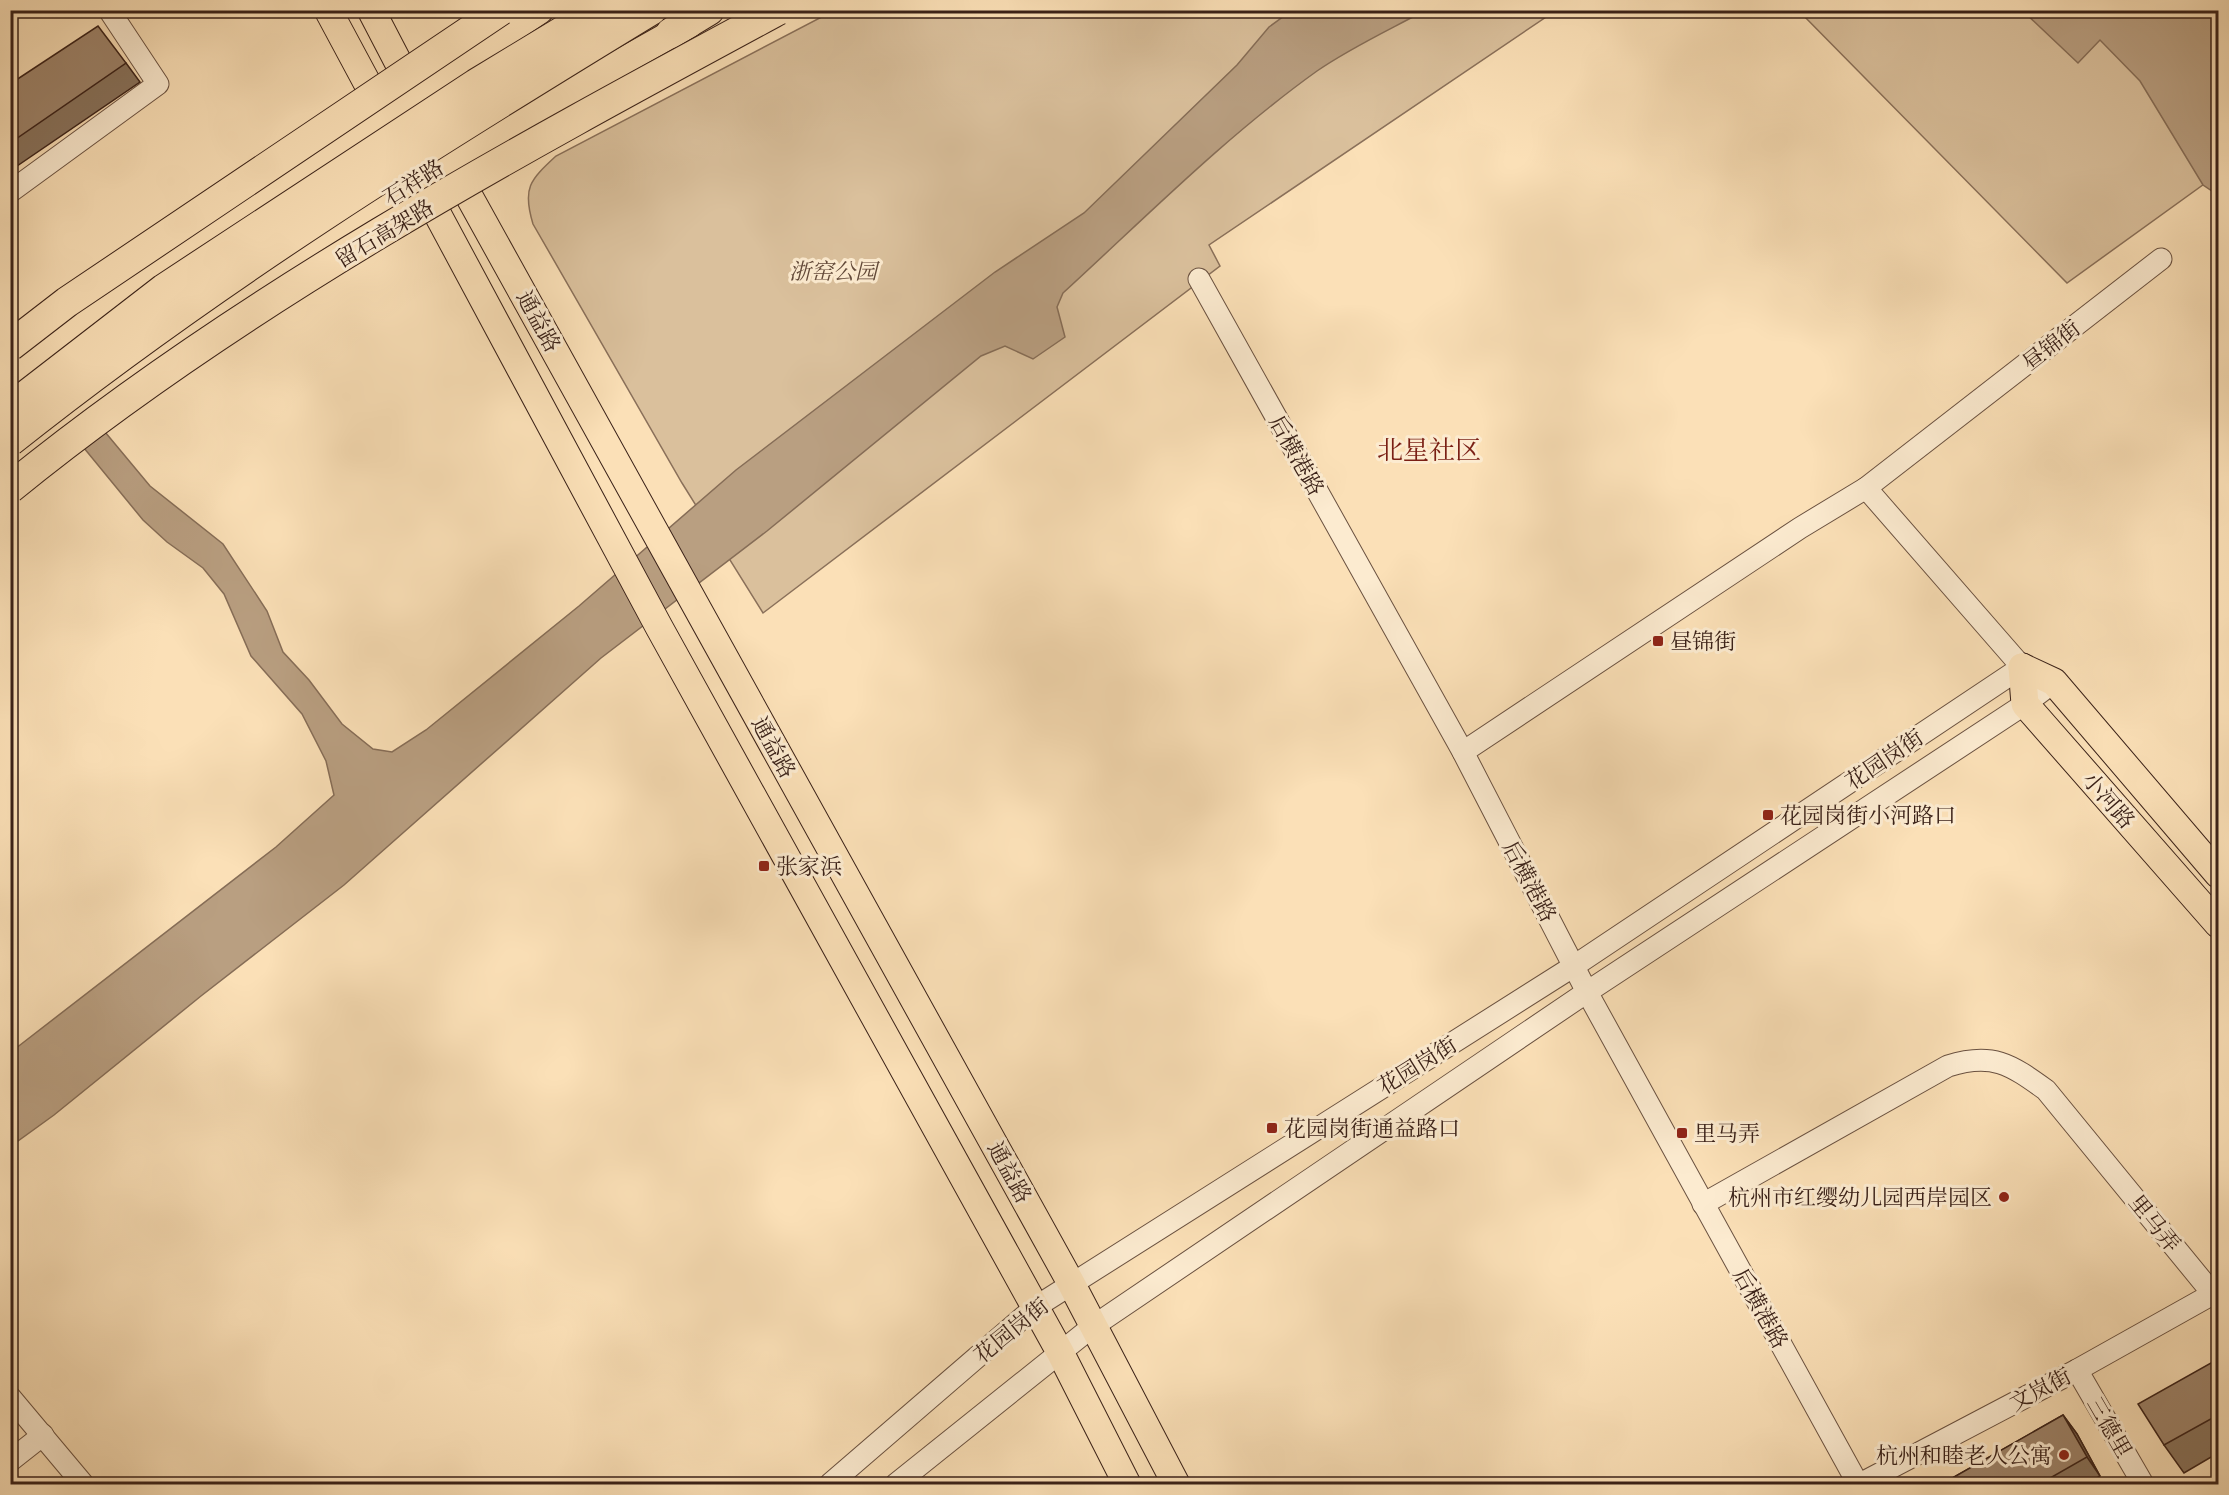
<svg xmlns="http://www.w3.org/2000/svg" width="2229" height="1495" font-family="'Sorts Mill Goudy','Noto Serif SC',serif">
  <rect width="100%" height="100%" fill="#fbe0b7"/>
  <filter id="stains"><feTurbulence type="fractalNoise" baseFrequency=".00333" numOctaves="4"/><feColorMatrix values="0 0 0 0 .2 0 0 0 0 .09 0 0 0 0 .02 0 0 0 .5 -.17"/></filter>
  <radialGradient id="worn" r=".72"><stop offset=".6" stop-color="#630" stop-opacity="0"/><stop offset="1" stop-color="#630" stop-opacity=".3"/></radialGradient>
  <g fill="#dac09c" stroke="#8a705a" stroke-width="1.5">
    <path d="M833 11H1555L1209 245 1220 266 763 613 682 483 533 224C522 188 530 180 556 156Z"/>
    <path d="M1799 11H2167L2218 174 2067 283Z"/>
  </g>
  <g fill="#b99f81" stroke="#866d57" stroke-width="1.5">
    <path d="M1291 11H1424C1389 30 1350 48 1317 71 1225 137 1146 217 1063 293L1057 307 1065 337 1033 359 1005 346 981 356 767 531 601 658 344 885 201 996 54 1115 11 1146V1052L276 847 334 795 326 761 302 714 251 656 224 594 203 568 167 542 143 520 11 359 10 318 150 486 223 544 267 611 283 652 309 680 342 724 373 749 392 752 426 730 579 606 736 470 995 272 1084 213 1237 65 1269 27Z"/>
    <path d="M2023 11H2218V195L2203 185 2140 81 2100 40 2078 63Z"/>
  </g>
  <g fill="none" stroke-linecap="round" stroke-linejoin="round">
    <defs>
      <g id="minor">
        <path d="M10 192 158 84 109 10"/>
        <path d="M1199 279 1463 752 1587 992 1858 1484"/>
        <path d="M1463 752 1800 528 1866 488 2161 259"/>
        <path d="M1703 1204 1948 1066C1992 1052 2010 1064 2046 1090L2213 1294"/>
        <path d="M2077 1370 2143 1484"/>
        <path d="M10 1397 83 1484"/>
        <path d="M10 1461 43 1435"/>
        <path d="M830 1484 1034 1308 1574 966 2022 667 1866 488"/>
        <path d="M896 1484 1092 1327 1587 992 2025 704 2054 682"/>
        <path d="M1860 1484 2077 1370 2218 1291"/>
      </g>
      <g id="major">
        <path d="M328 10 659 627 1060 1352 1127 1484"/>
        <path d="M371 10 449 160 1071 1283 1176 1484"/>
        <path d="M10 376 197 240 540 10"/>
        <path d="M10 463 232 301 419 176 689 24"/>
        <path d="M2022 667 2025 704 2218 924"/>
        <path d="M2022 667 2054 682 2218 874"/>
      </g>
      <path id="highway" d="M671 33 709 10"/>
    </defs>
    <use href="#minor" stroke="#6a5140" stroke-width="23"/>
    <use href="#major" stroke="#3a2118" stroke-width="29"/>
    <use href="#highway" stroke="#3a2118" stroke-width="32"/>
    <use href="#minor" stroke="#fcebd0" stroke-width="21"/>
    <use href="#major" stroke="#fbe0b7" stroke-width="27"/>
    <use href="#highway" stroke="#fbe0b7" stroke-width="30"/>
    <defs>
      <g id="highway-bridge">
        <path d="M10 346 67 302 501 10"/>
        <path d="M10 408 164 289 476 84 598 10"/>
        <path d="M10 441C212 280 431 144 651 10"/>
        <path d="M10 488C242 299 515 152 778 10"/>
      </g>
    </defs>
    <use href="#highway-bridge" stroke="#3a2118" stroke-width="32" stroke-linecap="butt"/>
    <use href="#highway-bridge" stroke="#fbe0b7" stroke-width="30"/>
  </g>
  <g fill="#88725c" stroke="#3a2118" stroke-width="1.5">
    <path d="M126 63 140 82 17 166 10 157V84Z"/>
    <path d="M2218 1359V1453L2184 1473 2164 1445Z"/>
    <path d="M2063 1415 2077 1434 2100 1476 2085 1485H1940Z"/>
  </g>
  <path fill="#6f5c4b" stroke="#3a2118" stroke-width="1.5" d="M2063 1415 2077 1434 2100 1476 2087 1457Z"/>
  <g fill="#9e846b" stroke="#3a2118" stroke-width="1.5">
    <path d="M98 26 126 63 10 143V84Z"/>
    <path d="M2218 1359V1415L2164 1445 2138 1404Z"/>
    <path d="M2063 1415 2087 1457 2038 1485H1940Z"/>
  </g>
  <g fill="#8f2418" stroke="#fcebd0" stroke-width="2">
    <rect x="1652" y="635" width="12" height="12" rx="3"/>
    <rect x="1762" y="809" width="12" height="12" rx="3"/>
    <rect x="758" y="860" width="12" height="12" rx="3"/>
    <rect x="1266" y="1122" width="12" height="12" rx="3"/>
    <rect x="1676" y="1127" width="12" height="12" rx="3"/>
    <circle cx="2004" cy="1197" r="6"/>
    <circle cx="2064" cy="1455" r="6"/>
  </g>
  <g text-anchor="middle" stroke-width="6" stroke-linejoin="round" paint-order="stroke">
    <g font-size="22" fill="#3a2118" stroke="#fcebd0">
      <text transform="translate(413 182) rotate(-32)" y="8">石祥路</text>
      <text transform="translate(384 233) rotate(-31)" y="8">留石高架路</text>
      <text transform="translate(539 321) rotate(61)" y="8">通益路</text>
      <text transform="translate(2051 345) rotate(-38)" y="8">昼锦街</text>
      <text transform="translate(1297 455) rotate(61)" y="8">后横港路</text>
      <text transform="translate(774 747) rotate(61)" y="8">通益路</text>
      <text transform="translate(1884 759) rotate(-34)" y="8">花园岗街</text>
      <text transform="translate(2109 800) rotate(49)" y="8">小河路</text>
      <text transform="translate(1530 881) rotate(62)" y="8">后横港路</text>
      <text transform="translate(1417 1065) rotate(-32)" y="8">花园岗街</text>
      <text transform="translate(1010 1172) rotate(61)" y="8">通益路</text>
      <text transform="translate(2155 1223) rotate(51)" y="8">里马弄</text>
      <text transform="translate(1761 1308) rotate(61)" y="8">后横港路</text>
      <text transform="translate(1011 1330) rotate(-39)" y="8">花园岗街</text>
      <text transform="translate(2040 1389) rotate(-28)" y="8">文岚街</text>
      <text transform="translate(2110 1427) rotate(60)" y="8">三德里</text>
    </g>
    <g font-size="22" font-style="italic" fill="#624939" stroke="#fcebd0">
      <text x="833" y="279">浙窑公园</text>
    </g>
    <g font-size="22" fill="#3a2118" stroke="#fcebd0" text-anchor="start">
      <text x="1670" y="649">昼锦街</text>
      <text x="1780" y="823">花园岗街小河路口</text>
      <text x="776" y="874">张家浜</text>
      <text x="1284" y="1136">花园岗街通益路口</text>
      <text x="1694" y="1141">里马弄</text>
      <text x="1992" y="1205" text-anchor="end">杭州市红缨幼儿园西岸园区</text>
      <text x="2052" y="1463" text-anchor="end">杭州和睦老人公寓</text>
    </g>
    <g font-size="26" fill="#7a1f14" stroke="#fcebd0">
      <text x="1429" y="459">北星社区</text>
    </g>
  </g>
  <rect width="2229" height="1495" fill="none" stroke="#fbe0b7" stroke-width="36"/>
  <rect x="12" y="12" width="2205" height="1471" fill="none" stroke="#3a2118" stroke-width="3"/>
  <rect x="18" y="18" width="2193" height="1459" fill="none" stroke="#3a2118" stroke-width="1.5"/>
  <rect width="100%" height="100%" filter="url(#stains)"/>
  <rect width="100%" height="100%" fill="url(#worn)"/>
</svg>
